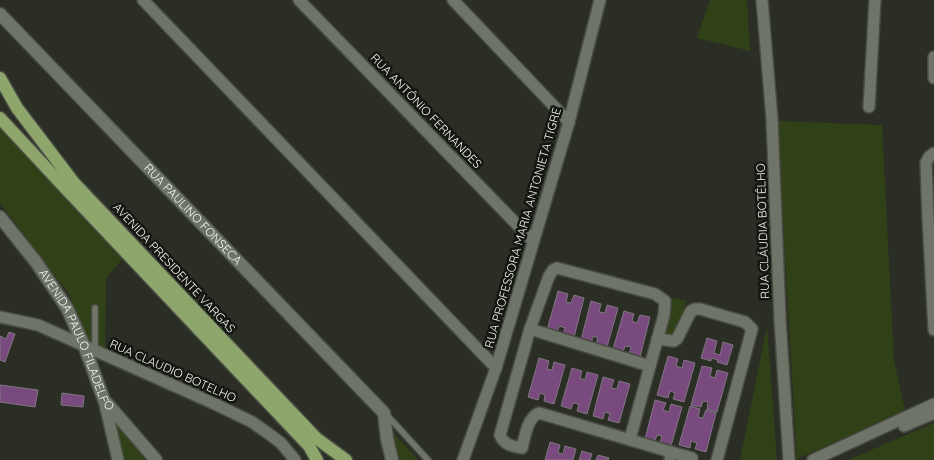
<svg xmlns="http://www.w3.org/2000/svg" width="934" height="460" font-family="Quicksand,sans-serif">
  <rect width="100%" height="100%" fill="#2a2e24"/>
  <g fill="#314117">
    <path d="M710 0H747L750 51 697 38Z"/>
    <path d="M777 121 882 125 894 361 905 410 797 459Z"/>
    <path d="M0 128 122 259 106 279 105 347 89 341 69 294 0 203Z"/>
    <path d="M673 298 686 301 676 336 663 332Z"/>
    <path d="M767 326 777 460H740Z"/>
    <path d="M113 420 147 460H124Z"/>
    <path d="M934 423V460H848Z"/>
    <path d="M387 426 418 460H393Z"/>
  </g>
  <g fill="#794a7e" stroke="#807681">
    <path d="M558 291 568 294 566 302 571 303 574 295 584 298 574 337 563 334 565 328 559 326 557 333 547 330Z"/>
    <path d="M591 301 601 304 599 312 605 313 607 305 618 308 607 347 596 344 598 338 593 336 591 343 581 340Z"/>
    <path d="M624 311 634 314 632 321 637 323 640 315 650 317 640 357 629 354 631 347 625 346 623 352 613 349Z"/>
    <path d="M9 332 15 334 5 362 0 360V336L6 339Z"/>
    <path d="M707 338 717 341 714 353 720 355 723 342 733 345 727 365 717 362 718 360 711 358V361L701 358Z"/>
    <path d="M668 356 678 359 676 366 682 368 684 360 695 363 684 402 673 399 675 393 670 391 668 398 657 395Z"/>
    <path d="M539 358 549 361 547 369 552 370 554 362 565 365 554 404 544 401 545 395 540 393 538 400 528 397Z"/>
    <path d="M702 366 712 368 710 376 715 378 717 370 728 373 717 412 707 409 708 402 703 401 701 407 691 405Z"/>
    <path d="M572 368 582 371 580 378 585 380 587 372 598 375 587 414 577 411 579 404 573 403 571 409 561 406Z"/>
    <path d="M603 377 614 380 611 388 617 389 619 381 630 384 619 423 608 420 610 414 605 412 603 419 593 416Z"/>
    <path d="M0 385 38 390 35 407 0 402Z"/>
    <path d="M62 393 84 396 83 407 61 405Z"/>
    <path d="M655 400 666 403 663 410 669 412 671 404 682 407 671 446 660 443 662 436 657 435 655 441 645 439Z"/>
    <path d="M690 406 700 409 698 417 703 418 706 410 716 413 706 452 695 449 697 443 691 441 690 448 679 445Z"/>
    <path d="M550 442 560 445 558 453 563 454 565 446 576 449 573 460H545Z"/>
    <path d="M582 451 592 454 590 460H579Z"/>
    <path d="M598 455 609 458 608 460H596Z"/>
  </g>
  <g fill="none" stroke-linecap="round" stroke-linejoin="round">
    <defs>
      <g id="lane">
        <path d="M95 352V308"/>
        <path d="M386 414 428 460"/>
      </g>
      <g id="street">
        <path d="M143 0 496 368"/>
        <path d="M299 0 533 241"/>
        <path d="M453 0 569 122"/>
        <path d="M762 0 772 119 780 319 789 460"/>
        <path d="M934 78V57"/>
        <path d="M869 107 875 0"/>
        <path d="M934 153 929 157 926 163 928 217 934 330"/>
        <path d="M0 317 38 325 215 404 252 422 269 434 281 443 295 460"/>
        <path d="M530 329 650 366"/>
        <path d="M657 339 674 341 677 339 691 311 695 309H700L745 322 752 329 717 460"/>
        <path d="M104 400 118 460"/>
        <path d="M904 426 934 413"/>
        <path d="M630 439 664 315 665 301 655 294 557 268 553 270 549 276 530 329 500 435C504 445 512 446 522 448 525 437 527 418 539 413L671 452 670 460"/>
        <path d="M671 452 692 458"/>
        <path d="M463 460 496 368 569 122 600 0"/>
        <path d="M813 460 934 404"/>
      </g>
      <g id="secondary">
        <path id="s1" d="M0 14 384 413 387 439 392 460"/>
        <path id="s2" d="M0 217 36 262 67 308 85 348 104 400 156 460"/>
      </g>
      <g id="primary">
        <path d="M0 78 17 108 74 183 316 438 346 460"/>
        <path d="M0 118 66 189 309 446 317 460"/>
      </g>
    </defs>
    <use href="#lane" stroke="#494c43" stroke-width="8"/>
    <use href="#street" stroke="#494c43" stroke-width="14"/>
    <use href="#secondary" stroke="#494c43" stroke-width="15"/>
    <use href="#primary" stroke="#494c43" stroke-width="15"/>
    <use href="#lane" stroke="#6e7468" stroke-width="5.5"/>
    <use href="#street" stroke="#6e7468" stroke-width="11"/>
    <use href="#secondary" stroke="#6e7468" stroke-width="12"/>
    <use href="#primary" stroke="#8ea56c" stroke-width="12"/>
  </g>
  <g text-anchor="middle" stroke-width="5" stroke-linejoin="round" paint-order="stroke">
    <g font-size="12" fill="#f2f5ee" stroke="#141611">
      <text transform="translate(426 111) rotate(46)" y="4">RUA ANTÔNIO FERNANDES</text>
      <text dy="4" stroke="none"><textPath href="#s1" startOffset="278">RUA PAULINO FONSECA</textPath></text>
      <text transform="translate(523 228) rotate(-74)" y="4">RUA PROFESSORA MARIA ANTONIETA TIGRE</text>
      <text transform="translate(763 231) rotate(-92)" y="4">RUA CLÁUDIA BOTÊLHO</text>
      <text transform="translate(174 268) rotate(47)" y="4">AVENIDA PRESIDENTE VARGAS</text>
      <text dy="4" stroke="none"><textPath href="#s2" startOffset="146">AVENIDA PAULO FILADELFO</textPath></text>
      <text transform="translate(173 371) rotate(24)" y="4">RUA CLAUDIO BOTELHO</text>
    </g>
  </g>
</svg>
